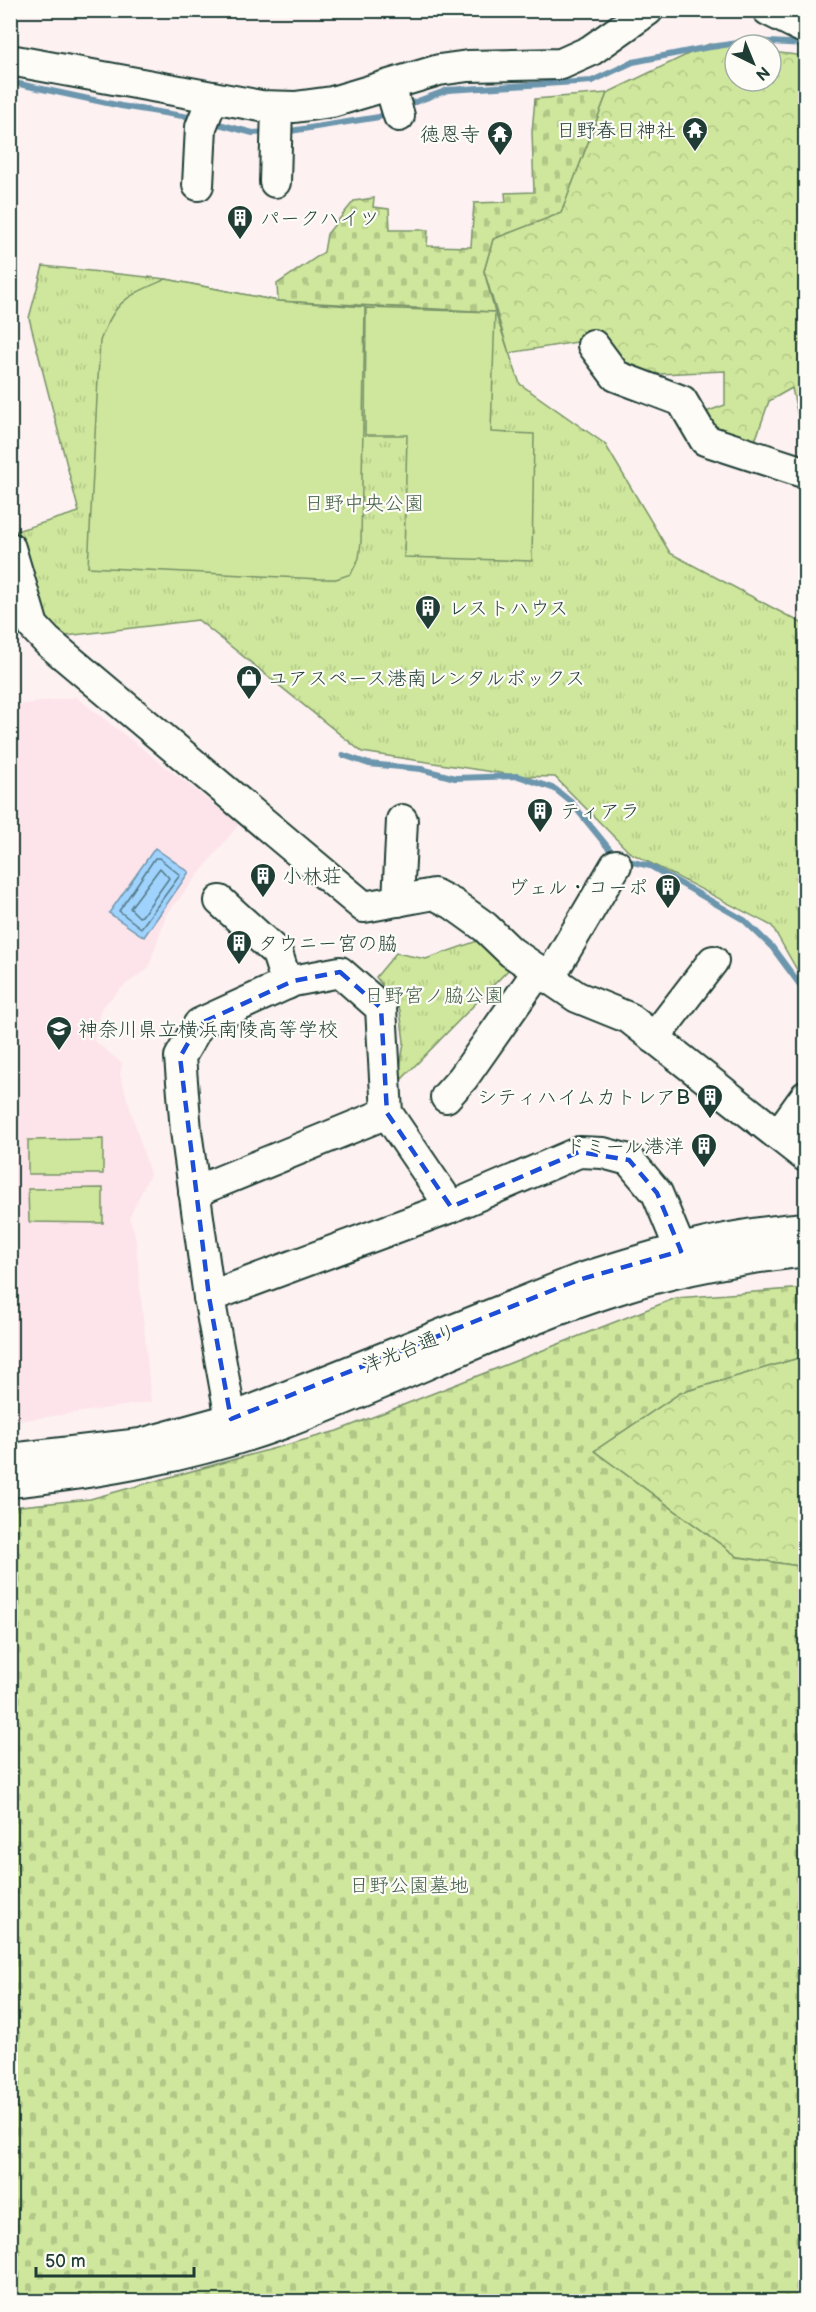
<svg xmlns="http://www.w3.org/2000/svg" width="816" height="2312" font-family="'Balsamiq Sans','Klee One',sans-serif">
  <defs>
    <pattern id="grass-tufts" width="24" height="20" patternUnits="userSpaceOnUse" patternTransform="scale(1.5)"><rect width="24" height="20" fill="#cfe79c"/><path d="M3 7l-1-3M5 7V3M7 7l1-3M15 17l-1-3M17 17v-4M19 17l1-3" fill="none" stroke="#b1c787"/></pattern>
    <pattern id="forest-crowns" width="20" height="18" patternUnits="userSpaceOnUse" patternTransform="scale(1.5)"><rect width="20" height="18" fill="#cfe79c"/><path d="M2 6a3 3 0 1 1 6 0M12 15a3 3 0 1 1 6 0" fill="none" stroke="#b1c787"/></pattern>
    <pattern id="cemetery-stones" width="16" height="16" patternUnits="userSpaceOnUse" patternTransform="scale(1.5)"><rect width="16" height="16" fill="#cfe79c"/><path d="M2 7V4a2 2 0 0 1 4 0v3zM10 15v-3a2 2 0 0 1 4 0v3z" fill="#b1c787"/></pattern>
  </defs>
  <rect width="100%" height="100%" fill="#fdf1f1"/>
  <filter id="ink" filterUnits="userSpaceOnUse"><feTurbulence type="fractalNoise" baseFrequency=".0167" numOctaves="2"/><feDisplacementMap in="SourceGraphic" scale="12" xChannelSelector="R" yChannelSelector="G"/><feConvolveMatrix kernelMatrix="1 2 1 2 8 2 1 2 1" color-interpolation-filters="sRGB"/></filter>
  <g filter="url(#ink)">
    <path fill="#fde4ea" d="M76 697 239 824 166 915 148 969 126 984 101 1008 93 1040 122 1063 120 1075 150 1174 129 1218 135 1234 151 1402 11 1422 10 706Z"/>
    <g fill="url(#grass-tufts)" stroke="#779268" stroke-width="1.5">
      <path d="M43 266 166 279 278 301 495 312 520 384 605 444 670 553 805 625V984L772 926 629 852 555 777 518 776 362 752 198 620 58 637 41 623 16 531 79 512 29 318Z"/>
      <path d="M480 940 511 967 398 1083 404 1042 400 1010 376 977 396 953 426 959Z"/>
    </g>
    <g fill="url(#forest-crowns)" stroke="#779268" stroke-width="1.5">
      <path d="M709 44 735 47V81H771V52L805 56V449L792 388 769 401 752 450 708 436 695 416 725 405V371L616 376 577 342 509 353 484 271 493 239 561 213 607 93Z"/>
      <path d="M805 1356V1567L738 1557 594 1451 680 1393Z"/>
    </g>
    <g fill="url(#cemetery-stones)" stroke="#779268" stroke-width="1.5">
      <path d="M607 93 561 213 493 239 484 271 495 312 278 301 277 284 324 252 327 234 354 201 374 198 373 207 389 209 390 230H428L427 246 471 247 474 203 506 202 505 193 534 192 532 132 535 99Z"/>
      <path d="M805 1288V1356L680 1393 594 1451 738 1557 805 1567V2301H11V1507L90 1499 337 1431 676 1298Z"/>
    </g>
    <g fill="#cfe79c" stroke="#779268" stroke-width="1.5">
      <path d="M166 279 278 301 365 307 361 542 359 558 351 574 336 579H320L88 567 100 341C116 299 126 297 166 279Z"/>
      <path d="M366 308 495 312 491 432 534 434 532 561 404 557 407 435H365Z"/>
      <path d="M103 1139V1174H28V1140Z"/>
      <path d="M103 1188V1223L29 1222 28 1189Z"/>
    </g>
    <path fill="#9fd2fd" stroke="#6c96ad" stroke-width="1.5" d="M155 848 189 872 144 937 109 913Z"/>
    <g fill="none" stroke-linecap="round" stroke-linejoin="round">
      <g stroke="#527984" stroke-width="1.5">
        <path d="M155 858H159L180 875 141 928 119 911Z"/>
        <path d="M160 868 169 878 142 916 139 917 130 908Z"/>
      </g>
      <g stroke="#6c96ad" stroke-width="6">
        <path d="M10 82 121 106 195 118"/>
        <path d="M404 106 448 90 592 81 633 62 704 48 751 41 806 44"/>
        <path d="M211 122 253 133 268 132"/>
        <path d="M284 132 379 117 389 112"/>
        <path d="M343 755 369 764 421 769 455 778 518 776 555 789 571 802 615 856"/>
        <path d="M624 860 650 866 744 920 772 947 806 993"/>
      </g>
      <defs>
        <g id="minor">
          <path d="M768 10 806 29"/>
          <path d="M10 60 261 106 295 107 332 102 439 70 468 66 561 64 590 51 648 10"/>
          <path d="M390 86 399 116"/>
          <path d="M275 182 277 107"/>
          <path d="M198 185 201 127 213 97"/>
          <path d="M593 345 616 376 682 401 705 440 806 473"/>
          <path d="M10 548 33 626 47 641 364 907 434 894 453 904 485 927 511 952 577 997 629 1018 806 1157"/>
          <path d="M220 901 277 953 287 984"/>
          <path d="M398 901 402 820"/>
          <path d="M549 978 616 865"/>
          <path d="M654 1038 713 961"/>
          <path d="M446 1097 463 1078 539 970"/>
          <path d="M778 1135 806 1096"/>
          <path d="M194 1192 387 1113"/>
          <path d="M209 1297 451 1207 579 1152 603 1153 629 1160 657 1193 681 1251"/>
          <path d="M231 1419 209 1297 186 1131 180 1057 199 1024 293 981 340 972 381 1008 387 1113 451 1207"/>
          <path d="M10 1459 141 1444 231 1419 578 1280C651 1256 729 1233 806 1228"/>
          <path d="M10 1482C103 1472 193 1456 281 1424 397 1381 508 1323 627 1286 685 1268 745 1258 806 1251"/>
        </g>
      </defs>
      <use href="#minor" stroke="#1f3d34" stroke-width="34"/>
      <use href="#minor" stroke="#fdfcf7" stroke-width="30"/>
    </g>
  </g>
  <path fill="none" stroke="#1d4ed8" stroke-width="4.5" stroke-dasharray="12 8" stroke-linejoin="round" d="M340 972 381 1008 387 1113 451 1207 579 1152 629 1160 657 1193 681 1251 578 1280 231 1419 209 1297 180 1057 199 1024 293 981Z"/>
  <defs>
    <symbol id="temple-pin" viewBox="-11 -11 22 30"><path d="M0 17L-7.5 6A9.5 9.5 0 1 1 7.5 6Z" fill="#1f3d34" stroke="#fdfcf7"/><path d="M0-6L5-2H3V0L6.5 2.5H4V6H1.5V3h-3V6H-4V2.5H-6.5L-3 0V-2H-5Z" fill="#fff"/></symbol>
    <symbol id="building-pin" viewBox="-11 -11 22 30"><path d="M0 17L-7.5 6A9.5 9.5 0 1 1 7.5 6Z" fill="#1f3d34" stroke="#fdfcf7"/><path d="M-4-6H4V6H1V3H-1V6H-4ZM-2.5-4.3h1.7v1.8h-1.7ZM.8-4.3h1.7v1.8H.8ZM-2.5-1h1.7V.8h-1.7ZM.8-1h1.7V.8H.8Z" fill="#fff"/></symbol>
    <symbol id="shop-pin" viewBox="-11 -11 22 30"><path d="M0 17L-7.5 6A9.5 9.5 0 1 1 7.5 6Z" fill="#1f3d34" stroke="#fdfcf7"/><path d="M-5-2.5h2.3a2.7 3.5 0 0 1 5.4 0H5L5.5 6h-11ZM-1.5-2.5h3a1.5 2.3 0 0 0-3 0Z" fill="#fff"/></symbol>
    <symbol id="school-pin" viewBox="-11 -11 22 30"><path d="M0 17L-7.5 6A9.5 9.5 0 1 1 7.5 6Z" fill="#1f3d34" stroke="#fdfcf7"/><path d="M0-5L7-2L0 1L-7-2ZM-4 1L0 2.5L4 1V4Q0 6-4 4Z" fill="#fff"/></symbol>
  </defs>
  <g fill-rule="evenodd">
    <use href="#temple-pin" x="680" y="115" width="30" height="40"/>
    <use href="#temple-pin" x="485" y="119" width="30" height="40"/>
    <use href="#building-pin" x="225" y="203" width="30" height="40"/>
    <use href="#building-pin" x="413" y="593" width="30" height="40"/>
    <use href="#shop-pin" x="234" y="663" width="30" height="40"/>
    <use href="#building-pin" x="525" y="796" width="30" height="40"/>
    <use href="#building-pin" x="248" y="861" width="30" height="40"/>
    <use href="#building-pin" x="653" y="872" width="30" height="40"/>
    <use href="#building-pin" x="224" y="928" width="30" height="40"/>
    <use href="#school-pin" x="44" y="1014" width="30" height="40"/>
    <use href="#building-pin" x="695" y="1082" width="30" height="40"/>
    <use href="#building-pin" x="689" y="1131" width="30" height="40"/>
  </g>
  <g text-anchor="middle" stroke-width="4.5" stroke-linejoin="round" paint-order="stroke">
    <g font-size="20" fill="#1f3d34" stroke="#fdfcf7" text-anchor="start">
      <text x="676" y="137" text-anchor="end">日野春日神社</text>
      <text x="480" y="141" text-anchor="end">徳恩寺</text>
      <text x="260" y="225">パークハイツ</text>
      <text x="448" y="615">レストハウス</text>
      <text x="268" y="685">ユアスペース港南レンタルボックス</text>
      <text x="560" y="818">ティアラ</text>
      <text x="282" y="883">小林荘</text>
      <text x="648" y="894" text-anchor="end">ヴェル・コーポ</text>
      <text x="258" y="950">タウニー宮の脇</text>
      <text x="78" y="1036">神奈川県立横浜南陵高等学校</text>
      <text x="690" y="1104" text-anchor="end">シティハイムカトレアB</text>
      <text x="684" y="1153" text-anchor="end">ドミール港洋</text>
    </g>
    <g font-size="20" fill="#425f49" stroke="#fdfcf7">
      <text x="364" y="510">日野中央公園</text>
      <text x="434" y="1002">日野宮ノ脇公園</text>
      <text x="409" y="1892">日野公園墓地</text>
    </g>
    <g font-size="20" fill="#1f3d34" stroke="#fdfcf7">
      <text transform="translate(409 1348) rotate(-22)" y="7">洋光台通り</text>
    </g>
  </g>
  <rect width="816" height="2312" fill="none" stroke="#fdfcf7" stroke-width="36"/>
  <rect x="18" y="18" width="780" height="2276" fill="none" stroke="#1f3d34" stroke-width="2" filter="url(#ink)"/>
  <g transform="translate(753 63) rotate(137)"><circle r="28" fill="#fdfcf7" stroke="#a4b0a9" stroke-width="1.5"/>
  <path d="M0-4.5L10 22L0 15L-10 22Z" fill="#1f3d34"/>
  <text y="-9" font-size="16" font-weight="bold" text-anchor="middle" fill="#1f3d34">N</text>
  </g>
  <path d="M36 2267v9h158v-9" fill="none" stroke="#1f3d34" stroke-width="3"/>
  <text x="45" y="2267" font-size="18" fill="#1f3d34" stroke="#fdfcf7" stroke-width="4.5" paint-order="stroke">50 m</text>
</svg>
